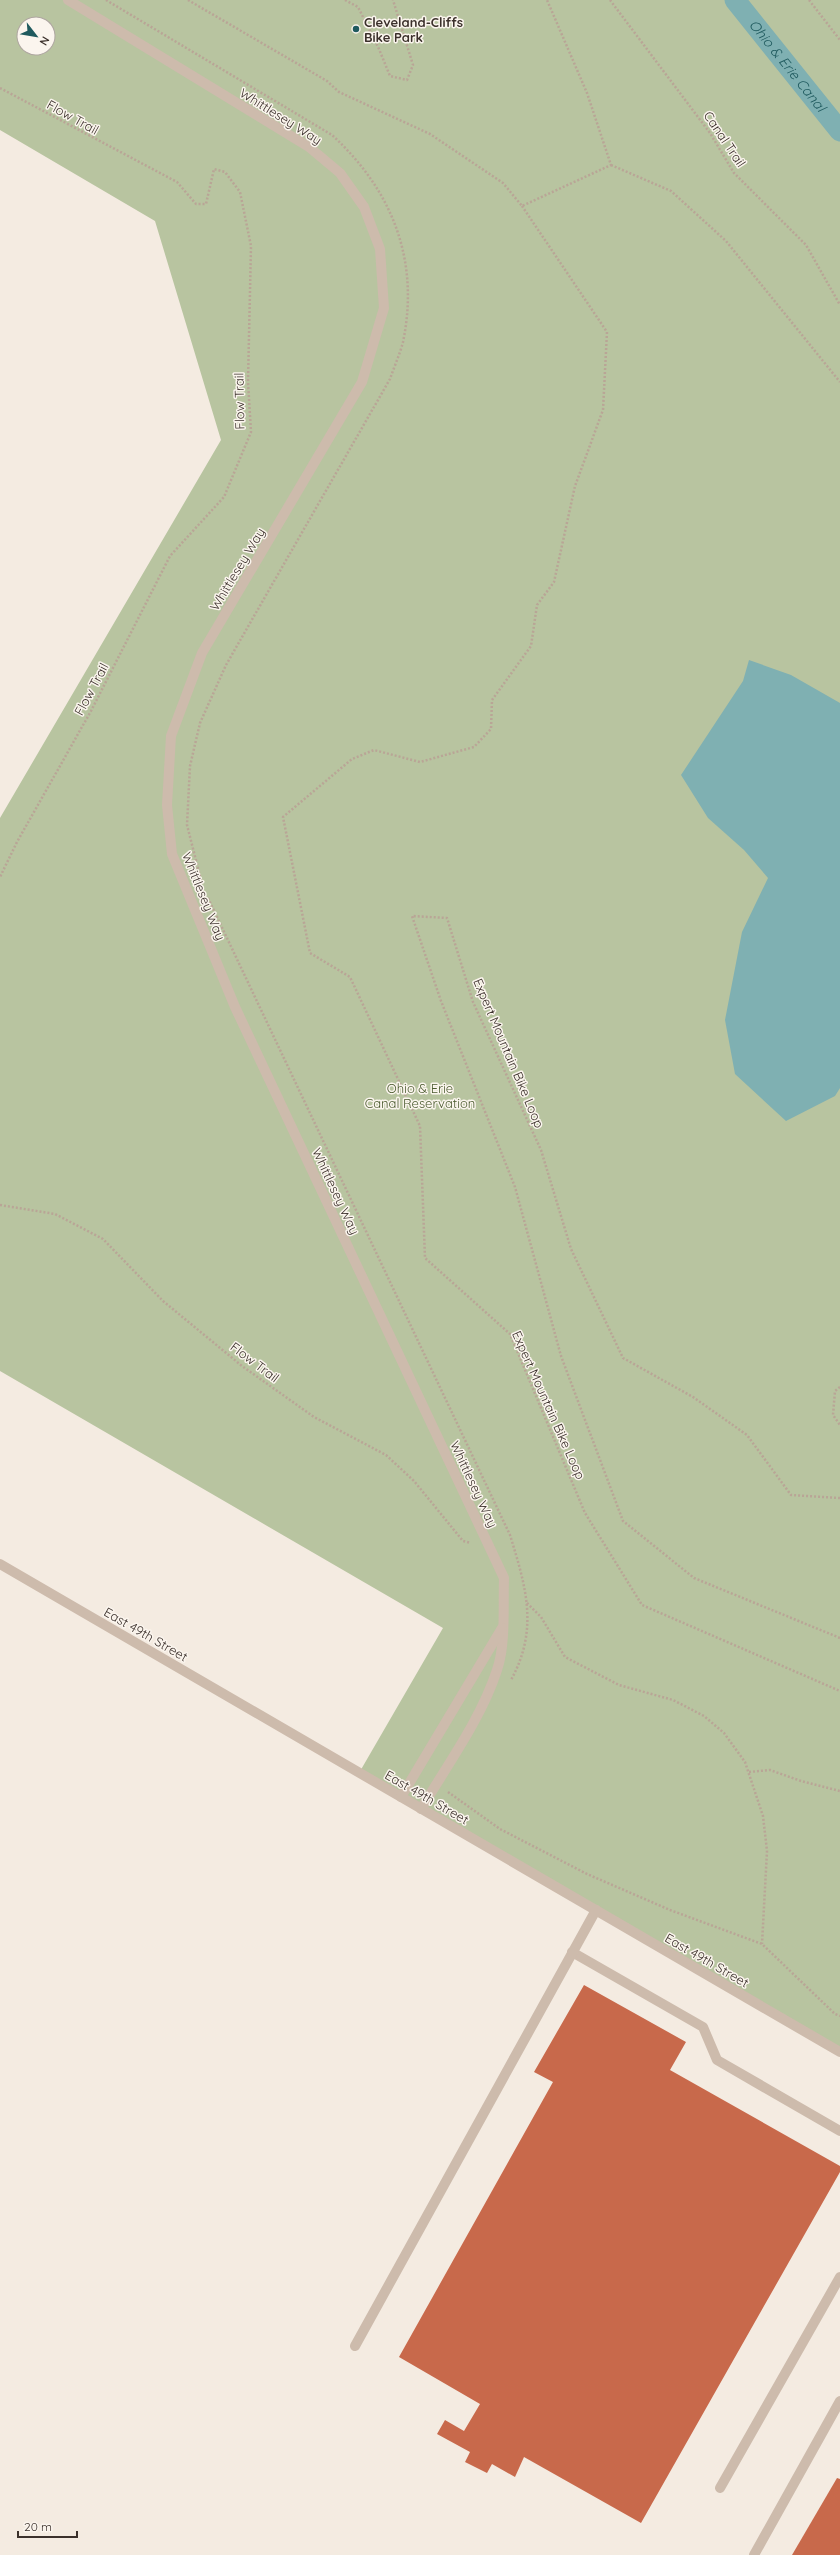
<svg xmlns="http://www.w3.org/2000/svg" width="840" height="2555" font-family="Quicksand,sans-serif">
  <rect width="100%" height="100%" fill="#f4ebe1"/>
  <path fill="#b8c4a0" fill-rule="evenodd" d="M0 0H840V2051L359 1773 443 1628 0 1371V818L221 440 155 221 0 130ZM24 24H48V48H24Z"/>
  <path fill="#7fb0b2" d="M749 660 791 675 840 703V1088L835 1096 786 1121 735 1074 725 1020 742 932 768 878 744 850 708 818 681 775 743 681Z"/>
  <g fill="none" stroke-linecap="round" stroke-linejoin="round">
    <path stroke="#7fb0b2" stroke-width="21" id="s1" d="M735 0 840 131"/>
  </g>
  <g fill="#c8694b">
    <path d="M584 1985 686 2042 670 2070 840 2166V2172L641 2523 524 2457 515 2477 492 2464 487 2473 465 2462 470 2452 437 2434 445 2420 464 2431 480 2404 399 2357 553 2082 534 2072Z"/>
    <path d="M837 2478 840 2479V2555H792Z"/>
  </g>
  <g fill="none" stroke-linecap="round" stroke-linejoin="round">
    <g stroke="#b9a596" stroke-width="2.5" stroke-dasharray="2 2" stroke-linecap="butt">
      <path d="M106 0 332 135C392 190 420 260 403 342 400 354 394 367 390 379L226 665 200 723 190 766 187 825 202 884"/>
      <path d="M188 0 327 81 339 92 430 134 503 183 522 206 611 165 587 93 547 0"/>
      <path d="M345 0 358 7 379 49 390 76 407 80 413 65 393 0"/>
      <path d="M610 0 710 133 734 173 806 245 840 305"/>
      <path d="M809 0 840 40"/>
      <path d="M0 88 177 182 196 204H206L214 169 225 172 240 192 251 246 248 382 251 432 224 497 170 556 91 711 17 842 0 877"/>
      <path d="M611 165 671 191 726 241 840 382"/>
      <path d="M522 206 607 332 603 410 575 486 554 582 537 605 531 646 492 700 491 729 474 747 420 762 374 750 352 759 283 817 310 953 350 977 420 1126 425 1258 510 1334 585 1513 642 1605 840 1691"/>
      <path d="M208 898 510 1535C526 1587 539 1629 511 1680"/>
      <path d="M0 1205 55 1214 103 1239 163 1301 242 1366 314 1417 386 1455 414 1481 463 1541 471 1543"/>
      <path d="M840 1387 835 1391 833 1415 840 1425"/>
      <path d="M840 1498 791 1495 747 1435 693 1397 623 1358 571 1249 541 1150 473 1002 447 918 412 916 441 1001 515 1187 561 1356 623 1521 694 1578 840 1638"/>
      <path d="M527 1603 541 1617 565 1657 619 1685 673 1700 704 1716 724 1733 745 1762 763 1816 767 1851 762 1944"/>
      <path d="M749 1772 770 1770 801 1781 840 1791"/>
      <path d="M448 1792 500 1829 587 1874 670 1910 762 1944 835 2014 840 2016"/>
    </g>
    <g stroke="#cdbbac" stroke-width="10">
      <path d="M68 0 309 147 340 173 364 207 380 249 384 308 362 382 202 653 171 736 167 805 172 854 235 1007 504 1578C503 1606 506 1644 497 1670 481 1719 448 1764 421 1809"/>
      <path d="M0 1564 840 2052"/>
      <path d="M401 1797 502 1628"/>
      <path d="M572 1952 703 2027 717 2060 840 2131"/>
      <path d="M355 2346 596 1910"/>
      <path d="M720 2488 840 2277"/>
      <path d="M754 2555 840 2401"/>
    </g>
  </g>
  <circle fill="#1f5a5e" stroke="#fbf5ee" stroke-width="1.5" cx="356" cy="29" r="4"/>
  <g text-anchor="middle" stroke-width="3" stroke-linejoin="round" paint-order="stroke">
    <g font-size="13" font-weight="bold" fill="#3b302b" stroke="#fbf5ee" text-anchor="start">
      <text x="364" y="27">Cleveland-Cliffs<tspan x="364" dy="15">Bike Park</tspan></text>
    </g>
    <g font-size="13" fill="#3b302b" stroke="#fbf5ee">
      <text transform="translate(281 116) rotate(32)" y="5">Whittlesey Way</text>
      <text transform="translate(73 117) rotate(29)" y="5">Flow Trail</text>
      <text transform="translate(725 139) rotate(56)" y="5">Canal Trail</text>
      <text transform="translate(239 401) rotate(-91)" y="5">Flow Trail</text>
      <text transform="translate(237 569) rotate(-59)" y="5">Whittlesey Way</text>
      <text transform="translate(91 689) rotate(-62)" y="5">Flow Trail</text>
      <text transform="translate(204 896) rotate(68)" y="5">Whittlesey Way</text>
      <text transform="translate(509 1053) rotate(67)" y="5">Expert Mountain Bike Loop</text>
      <text transform="translate(336 1191) rotate(65)" y="5">Whittlesey Way</text>
      <text transform="translate(255 1362) rotate(37)" y="5">Flow Trail</text>
      <text transform="translate(549 1405) rotate(66)" y="5">Expert Mountain Bike Loop</text>
      <text transform="translate(474 1484) rotate(65)" y="5">Whittlesey Way</text>
      <text transform="translate(146 1634) rotate(30)" y="5">East 49th Street</text>
      <text transform="translate(427 1797) rotate(30)" y="5">East 49th Street</text>
      <text transform="translate(707 1960) rotate(30)" y="5">East 49th Street</text>
    </g>
    <g font-size="13" fill="#4a5a2e" stroke="#fbf5ee">
      <text x="420" y="1093">Ohio &amp; Erie<tspan x="420" dy="15">Canal Reservation</tspan></text>
    </g>
    <g font-size="14" font-style="italic" fill="#1f5a5e" stroke="#fbf5ee">
      <text dy="5" stroke="none"><textPath href="#s1" startOffset="84">Ohio &amp; Erie Canal</textPath></text>
    </g>
  </g>
  <g transform="translate(36 36) rotate(121)"><circle r="19" fill="#fbf5ee" stroke="#aea6a0"/>
  <path d="M0-3L7 15L0 10L-7 15Z" fill="#1f5a5e"/>
  <text y="-6" font-size="11" font-weight="bold" text-anchor="middle" fill="#3b302b">N</text>
  </g>
  <path d="M18 2531v6h59v-6" fill="none" stroke="#3b302b" stroke-width="2"/>
  <text x="24" y="2531" font-size="12" fill="#3b302b" stroke="#fbf5ee" stroke-width="3" paint-order="stroke">20 m</text>
</svg>
